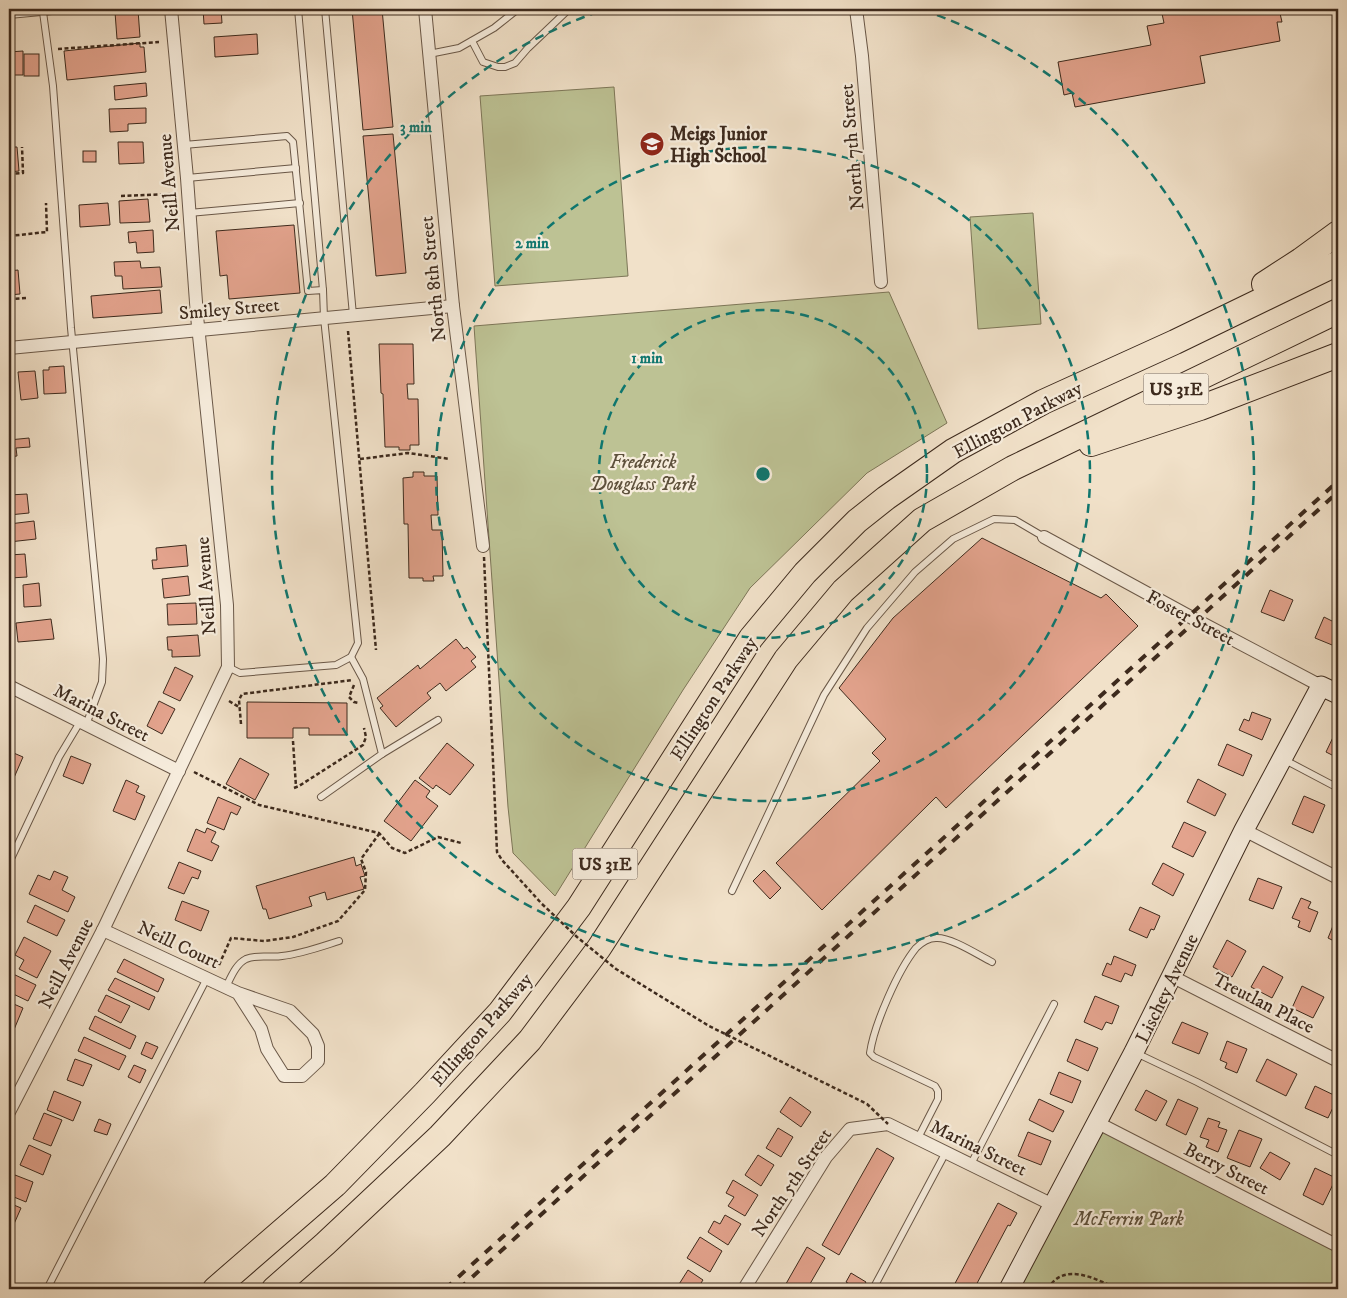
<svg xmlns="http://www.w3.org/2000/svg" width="1347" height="1298" font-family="'IM FELL DW Pica',serif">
  <rect width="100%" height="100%" fill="#f1e1c9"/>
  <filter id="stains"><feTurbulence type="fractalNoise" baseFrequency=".004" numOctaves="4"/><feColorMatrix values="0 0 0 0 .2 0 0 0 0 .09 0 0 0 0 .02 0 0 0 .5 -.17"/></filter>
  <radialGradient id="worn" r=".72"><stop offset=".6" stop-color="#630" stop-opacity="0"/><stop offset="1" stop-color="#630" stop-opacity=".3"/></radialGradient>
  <g fill="#bdc294" stroke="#7d7658">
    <path d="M614 87 628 276 495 286 480 96Z"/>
    <path d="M1033 213 1041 324 978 329 970 217Z"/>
    <path d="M889 292 947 423 867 473 750 588 683 690 555 896 513 853 508 807 474 326Z"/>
    <path d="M1098 1123 1338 1246V1289H1011Z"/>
  </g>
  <g fill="#e3a38d" stroke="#3d2a1d">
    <path d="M203 9H221L222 23 204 24Z"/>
    <path d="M352 9H382L393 127 363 130Z"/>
    <path d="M1161 9H1279L1282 22H1277L1280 41 1200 56 1205 83 1075 107 1072 93 1064 95 1058 62 1151 45 1147 26 1164 23Z"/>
    <path d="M138 10 140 37 117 39 115 12Z"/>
    <path d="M257 34 258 54 215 57 214 37Z"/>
    <path d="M140 43V47H144L146 72 67 80 64 51Z"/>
    <path d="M23 51V75H14V69H9V52Z"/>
    <rect x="24" y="54" width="15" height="22"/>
    <path d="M146 83 147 96 115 100 114 86Z"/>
    <path d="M146 108V123L128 124V131L110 132 109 109Z"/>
    <path d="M393 134 406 273 376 276 363 136Z"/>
    <path d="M118 142H143L144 163 119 164Z"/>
    <path d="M9 147H17L19 171 9 172Z"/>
    <rect x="83" y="151" width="13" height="11"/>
    <path d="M148 199 150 222 120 223 119 201Z"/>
    <path d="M108 203 110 225 80 227 79 205Z"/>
    <path d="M294 225 300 293 229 299 227 275 220 276 216 231Z"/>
    <path d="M153 230 154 252 137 253 136 242 129 243 128 232Z"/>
    <path d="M140 261 141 268 160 267 162 287 123 289 122 276H115L114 262Z"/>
    <path d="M18 270 20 294 9 295V271Z"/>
    <path d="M160 290 162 313 93 318 91 296Z"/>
    <path d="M379 344H413L414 384H407L408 399H418L419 445H410V450H399V447H385L383 394 381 393Z"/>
    <path d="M64 366 66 393 44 394 43 370H49V367Z"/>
    <path d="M35 371 38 398 21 400 18 372Z"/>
    <path d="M29 438 30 447 16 448 17 456 9 457V440Z"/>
    <path d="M413 472H424V476H437L438 515H431L432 530H442L443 576H433L434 581H423V578H409L408 524H404L403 478 413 477Z"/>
    <path d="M27 494 29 513 9 515V495Z"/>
    <path d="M34 521 36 539 9 542V524Z"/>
    <path d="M982 538 1101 598 1106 594 1138 626 946 808 936 797 822 910 776 863 880 761 872 753 886 739 839 688 893 618Z"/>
    <path d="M186 545 188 566 153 569 152 560H157L156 548Z"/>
    <path d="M25 554 27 577 10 578 9 555Z"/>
    <path d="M188 576 190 595 164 598 162 579Z"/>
    <path d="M39 583 41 606 24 607 23 585Z"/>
    <path d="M1270 590 1293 600 1284 621 1261 612Z"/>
    <path d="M196 603 197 624 168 625 167 604Z"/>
    <path d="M1324 617 1338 624 1337 647 1315 638Z"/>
    <path d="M51 619 54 639 18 642 16 623Z"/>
    <path d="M198 635 200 656 172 657V650H168L167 637Z"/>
    <path d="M456 639 464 649 467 647 476 657 471 661 476 667 446 691 440 683 427 693 431 698 396 727 380 708 383 706 377 698 418 665 420 669Z"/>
    <path d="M175 667 193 676 180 701 163 693Z"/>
    <path d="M159 701 175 709 162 734 147 726Z"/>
    <path d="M247 702 347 703V735H309V728H293V738H247Z"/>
    <path d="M1252 712 1271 719 1262 740 1239 730 1244 719 1249 721Z"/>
    <path d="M1336 731 1338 732V758L1326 752Z"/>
    <path d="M447 743 474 765 450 795 436 785 433 789 419 778Z"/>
    <path d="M1227 744 1252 755 1243 776 1218 765Z"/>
    <path d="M9 751 23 757 13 780 9 778Z"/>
    <path d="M71 756 91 764 83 784 63 776Z"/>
    <path d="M240 758 269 774 255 800 226 784Z"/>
    <path d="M1198 779 1226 794 1215 816 1187 802Z"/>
    <path d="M126 780 139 786 136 792 145 796 135 820 113 811Z"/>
    <path d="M415 780 430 791 426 797 438 806 411 841 384 821Z"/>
    <path d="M1304 796 1325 805 1313 833 1292 824Z"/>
    <path d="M218 797 241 807 237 815 231 812 224 830 207 823Z"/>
    <path d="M1184 822 1206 832 1193 857 1172 847Z"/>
    <path d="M207 828 216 832 211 842 219 846 212 861 187 851 196 829 205 833Z"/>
    <path d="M354 857 356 866 361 864 365 876 360 877 364 889 327 900 325 892 309 897 312 906 269 919 266 909H263L256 886Z"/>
    <path d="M179 862 201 871 198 879 192 877 184 894 168 888Z"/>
    <path d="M1163 863 1184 874 1173 896 1152 884Z"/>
    <path d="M764 870 781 888 770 899 753 881Z"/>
    <path d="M54 871 68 877 62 890 75 897 68 912 29 894 38 875 50 880Z"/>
    <path d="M1258 878 1282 887 1273 909 1249 900Z"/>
    <path d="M1301 898 1311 902 1308 908 1318 912 1310 932 1298 927 1300 921 1292 918Z"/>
    <path d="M182 901 209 911 201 931 175 920Z"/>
    <path d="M35 905 65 920 57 936 27 922Z"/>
    <path d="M1140 907 1160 916 1154 930 1151 929 1147 938 1129 930Z"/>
    <path d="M1337 916 1338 917V943L1328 938Z"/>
    <path d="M24 937 51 951 37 978 19 969 24 960 15 955Z"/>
    <path d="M1227 940 1246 951 1232 977 1213 967Z"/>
    <path d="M1114 956 1136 965 1132 976 1125 973 1121 982 1102 975 1107 963 1111 965Z"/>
    <path d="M124 959 164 979 158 992 117 972Z"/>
    <path d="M1263 966 1283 977 1272 998 1251 987Z"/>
    <path d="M9 972 36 985 28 1001 9 992Z"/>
    <path d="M115 978 155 997 149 1010 108 990Z"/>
    <path d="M1302 986 1324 997 1313 1018 1292 1008Z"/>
    <path d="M106 995 130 1006 121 1023 98 1011Z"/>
    <path d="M1095 996 1119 1006 1112 1024 1106 1022 1102 1030 1084 1022Z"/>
    <path d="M9 1002 23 1008 13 1032 9 1031Z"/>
    <path d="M95 1016 136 1036 130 1049 89 1029Z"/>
    <path d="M1182 1022 1208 1033 1199 1054 1172 1043Z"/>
    <path d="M84 1037 126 1056 119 1070 78 1051Z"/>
    <path d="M1076 1039 1098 1048 1088 1071 1067 1061Z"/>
    <path d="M1227 1041 1247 1049 1237 1073 1225 1068 1227 1063 1220 1060Z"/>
    <path d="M146 1042 158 1047 152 1059 141 1054Z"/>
    <path d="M75 1059 92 1065 83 1086 67 1080Z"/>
    <path d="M1267 1059 1297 1074 1286 1096 1256 1081Z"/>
    <path d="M134 1065 146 1070 140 1083 128 1077Z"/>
    <path d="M1059 1072 1081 1081 1072 1103 1050 1094Z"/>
    <path d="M1315 1086 1338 1097 1328 1118 1305 1108Z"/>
    <path d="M1146 1090 1167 1101 1156 1121 1135 1110Z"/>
    <path d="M54 1091 81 1102 73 1121 47 1110Z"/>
    <path d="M790 1097 811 1112 801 1127 780 1112Z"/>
    <path d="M1039 1099 1064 1111 1053 1132 1029 1120Z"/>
    <path d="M1178 1099 1198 1108 1186 1135 1166 1125Z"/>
    <path d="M44 1113 62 1120 51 1146 33 1139Z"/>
    <path d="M1208 1118 1220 1122 1218 1127 1227 1130 1218 1152 1206 1147 1209 1140 1200 1137Z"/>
    <path d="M99 1119 111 1124 107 1135 94 1131Z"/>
    <path d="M778 1128 793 1137 781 1157 766 1148Z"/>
    <path d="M1239 1130 1262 1139 1250 1167 1227 1158Z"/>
    <path d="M1028 1132 1051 1141 1041 1165 1018 1156Z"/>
    <path d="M29 1145 51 1155 43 1175 20 1165Z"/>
    <path d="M877 1148 894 1158 839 1255 822 1245Z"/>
    <path d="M1270 1152 1290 1163 1280 1180 1260 1168Z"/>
    <path d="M758 1155 774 1165 761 1186 745 1175Z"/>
    <path d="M1315 1168 1336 1178 1323 1205 1303 1195Z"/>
    <path d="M15 1175 33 1182 26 1202 9 1195Z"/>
    <path d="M733 1180 758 1195 745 1216 728 1206 734 1197 726 1193Z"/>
    <path d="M9 1203 21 1208 14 1224 9 1221Z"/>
    <path d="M998 1203 1017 1213 1010 1226 1008 1225 974 1289H952Z"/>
    <path d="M725 1215 741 1224 728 1245 708 1232 714 1221 720 1224Z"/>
    <path d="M700 1237 722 1251 710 1272 687 1258Z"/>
    <path d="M807 1247 825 1258 807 1289H783Z"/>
    <path d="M688 1270 703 1280 697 1289H676Z"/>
    <path d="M851 1273 866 1282 862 1289H858L846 1282Z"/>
  </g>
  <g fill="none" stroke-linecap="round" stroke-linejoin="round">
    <defs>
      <g id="lane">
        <path d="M298 9 323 290"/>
        <path d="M325 9 353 315"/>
        <path d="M43 12 53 86 71 328 103 659 102 682 86 725"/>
        <path d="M9 15 73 9"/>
        <path d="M472 41 483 62 498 67H505L515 63 528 48 569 9"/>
        <path d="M429 54 459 48 494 28 518 9"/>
        <path d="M184 145 287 136 293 142 308 291 323 290 324 318 358 643 351 657 336 665 240 673 228 667"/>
        <path d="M187 178 296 168"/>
        <path d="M189 213 300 203"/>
        <path d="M382 754 438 720"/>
        <path d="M1283 759 1338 788"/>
        <path d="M321 797 382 754 363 679 351 657"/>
        <path d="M9 863 59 757 80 722"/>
        <path d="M732 891 824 695 867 628 915 572 953 539 994 519 1015 520 1044 537"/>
        <path d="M226 987C231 977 236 964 246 959 257 954 271 958 282 956 301 954 320 947 339 941"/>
        <path d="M1136 1053 1197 1082 1338 1155"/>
        <path d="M918 1138 938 1099V1091L935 1086 874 1057 870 1053C874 1025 898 970 916 948 921 943 929 938 936 938 951 937 978 955 992 962"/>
        <path d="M971 1164 1054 1004"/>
        <path d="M47 1289 207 978"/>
        <path d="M873 1289 946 1152"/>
      </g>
      <g id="street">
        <path d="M425 9 453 306 483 546"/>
        <path d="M856 9 862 56 881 282"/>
        <path d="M9 348 453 306"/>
        <path d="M1044 537 1196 620 1321 686"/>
        <path d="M9 686 179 771"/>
        <path d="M1244 830 1338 878"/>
        <path d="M103 930 238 993 261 1029 267 1049 284 1076H302L318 1061V1046L313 1034 290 1011 238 993"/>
        <path d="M1173 977 1338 1061"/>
        <path d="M9 1112 103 930 228 667 227 605 197 316 187 178 171 9"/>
        <path d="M1098 1123 1338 1246"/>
        <path d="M744 1289 826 1157 850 1129 888 1124 1053 1205"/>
      </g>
      <path id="secondary" d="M1009 1289 1134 1052 1244 830 1321 686 1338 694"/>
      <g id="highway">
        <path d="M1264 284 1301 260 1338 233"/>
        <path d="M1091 444 1200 408 1338 355"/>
        <path d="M215 1289 335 1185 425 1093 500 1012 579 907 751 638 805 573 857 521 886 498 953 451 1043 402 1175 342 1338 263"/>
        <path d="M274 1289 325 1244 440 1136 530 1040 599 948 786 659 843 591 922 520 1013 468 1338 311"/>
      </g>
    </defs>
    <use href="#lane" stroke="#6a5848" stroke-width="8"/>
    <use href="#street" stroke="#6a5848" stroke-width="14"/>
    <use href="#secondary" stroke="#3d2a1d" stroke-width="21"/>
    <use href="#highway" stroke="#3d2a1d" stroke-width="26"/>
    <g stroke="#3d2a1d" stroke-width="2.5" stroke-dasharray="4 2.5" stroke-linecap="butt">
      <path d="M58 49 159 42"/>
      <path d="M9 174 23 173 22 147"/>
      <path d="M121 196 172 194"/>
      <path d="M9 236 47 232 46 203"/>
      <path d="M9 299 27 298"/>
      <path d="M348 331 376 650"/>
      <path d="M360 459 408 453 450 459"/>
      <path d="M484 557 497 852 502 860 542 904"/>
      <path d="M354 685 349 697 354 702 359 703"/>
      <path d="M229 701 239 707"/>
      <path d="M241 724 239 700 242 694 353 680"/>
      <path d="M293 741 296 787"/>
      <path d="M194 772 259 805 379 833 392 848 405 853 438 837 461 843"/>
      <path d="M294 788 299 786 363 745 366 737 364 728"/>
      <path d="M219 965 231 938 264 941 293 937 338 921 365 890 366 872 361 859 379 834"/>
      <path d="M1048 1289C1063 1261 1097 1279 1117 1289"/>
    </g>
    <use href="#lane" stroke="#f6ecdc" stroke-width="6"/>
    <use href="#street" stroke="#f6ecdc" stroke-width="12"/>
    <use href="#secondary" stroke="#f6ecdc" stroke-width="19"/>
    <use href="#highway" stroke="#f1e1c9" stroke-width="24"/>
    <g stroke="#3d2a1d" stroke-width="4" stroke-dasharray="9 9" stroke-linecap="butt">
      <path d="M445 1289 1338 481"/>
      <path d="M459 1289 1338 492"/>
    </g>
    <path stroke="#3d2a1d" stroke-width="2.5" stroke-dasharray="4 2.5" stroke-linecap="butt" d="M542 904 577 937 616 969 709 1026 867 1104 888 1124"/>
  </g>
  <g fill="none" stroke="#0f766e" stroke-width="2.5" stroke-dasharray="9 6">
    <circle cx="763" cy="474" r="164"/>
    <circle cx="763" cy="474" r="327"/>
    <path d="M923 10A491 491 0 1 1 603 10"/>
  </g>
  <defs>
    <symbol id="school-disc" viewBox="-11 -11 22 22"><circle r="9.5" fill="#8f2418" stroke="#f6ecdc"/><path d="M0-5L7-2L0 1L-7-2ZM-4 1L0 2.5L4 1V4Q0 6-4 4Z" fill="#fff"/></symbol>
  </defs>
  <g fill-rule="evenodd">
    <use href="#school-disc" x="638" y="130" width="28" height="28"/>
  </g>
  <g text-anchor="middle" stroke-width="4.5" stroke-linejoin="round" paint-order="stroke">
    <g fill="#f6ecdc" stroke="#746456" stroke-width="1">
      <rect x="1143.5" y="373.5" width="65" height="31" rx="4"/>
      <rect x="572.5" y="848.5" width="65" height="31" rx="4"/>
    </g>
    <g font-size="18" font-weight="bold" fill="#3d2a1d">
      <text x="1176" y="395">US 31E</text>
      <text x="605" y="870">US 31E</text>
    </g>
    <g font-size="19" font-weight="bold" fill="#3d2a1d" stroke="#f6ecdc" text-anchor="start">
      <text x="670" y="140">Meigs Junior<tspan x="670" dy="22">High School</tspan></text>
    </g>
    <g font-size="19" fill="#3d2a1d" stroke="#f6ecdc">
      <text transform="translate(851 147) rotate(-95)" y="7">North 7th Street</text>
      <text transform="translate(168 183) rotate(-95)" y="7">Neill Avenue</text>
      <text transform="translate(432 279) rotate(-96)" y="7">North 8th Street</text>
      <text transform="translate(229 308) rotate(-5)" y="7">Smiley Street</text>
      <text transform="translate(1017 419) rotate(-28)" y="7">Ellington Parkway</text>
      <text transform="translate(205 586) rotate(-94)" y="7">Neill Avenue</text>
      <text transform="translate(1191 617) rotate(28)" y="7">Foster Street</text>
      <text transform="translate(713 698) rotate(-57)" y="7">Ellington Parkway</text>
      <text transform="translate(102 712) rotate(27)" y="7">Marina Street</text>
      <text transform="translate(179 944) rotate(25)" y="7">Neill Court</text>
      <text transform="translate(65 963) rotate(-63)" y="7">Neill Avenue</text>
      <text transform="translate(1166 988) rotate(-64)" y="7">Lischey Avenue</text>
      <text transform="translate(1264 1002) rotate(27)" y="7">Treutlan Place</text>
      <text transform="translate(481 1029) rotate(-49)" y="7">Ellington Parkway</text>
      <text transform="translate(979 1147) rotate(26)" y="7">Marina Street</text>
      <text transform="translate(1227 1168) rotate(27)" y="7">Berry Street</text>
      <text transform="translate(791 1182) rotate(-56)" y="7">North 5th Street</text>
    </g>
    <g font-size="19" font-style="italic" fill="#5d503b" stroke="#f6ecdc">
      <text x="643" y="468">Frederick<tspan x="643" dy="22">Douglass Park</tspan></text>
      <text x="1129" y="1225">McFerrin Park</text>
    </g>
  </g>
  <circle cx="763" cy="474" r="8" fill="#0f766e" stroke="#f6ecdc" stroke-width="2.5"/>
  <g font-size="15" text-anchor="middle" font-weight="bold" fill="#0f766e" stroke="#f6ecdc" stroke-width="4.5" stroke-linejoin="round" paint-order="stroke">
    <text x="416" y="132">3 min</text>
    <text x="532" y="248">2 min</text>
    <text x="647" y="363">1 min</text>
  </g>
  <rect width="1347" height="1298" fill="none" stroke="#f1e1c9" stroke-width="30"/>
  <rect x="10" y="10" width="1327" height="1278" fill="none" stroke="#3d2a1d" stroke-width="2.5"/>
  <rect x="15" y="15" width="1317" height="1268" fill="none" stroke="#3d2a1d"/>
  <rect width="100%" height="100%" filter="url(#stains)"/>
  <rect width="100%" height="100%" fill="url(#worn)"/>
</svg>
